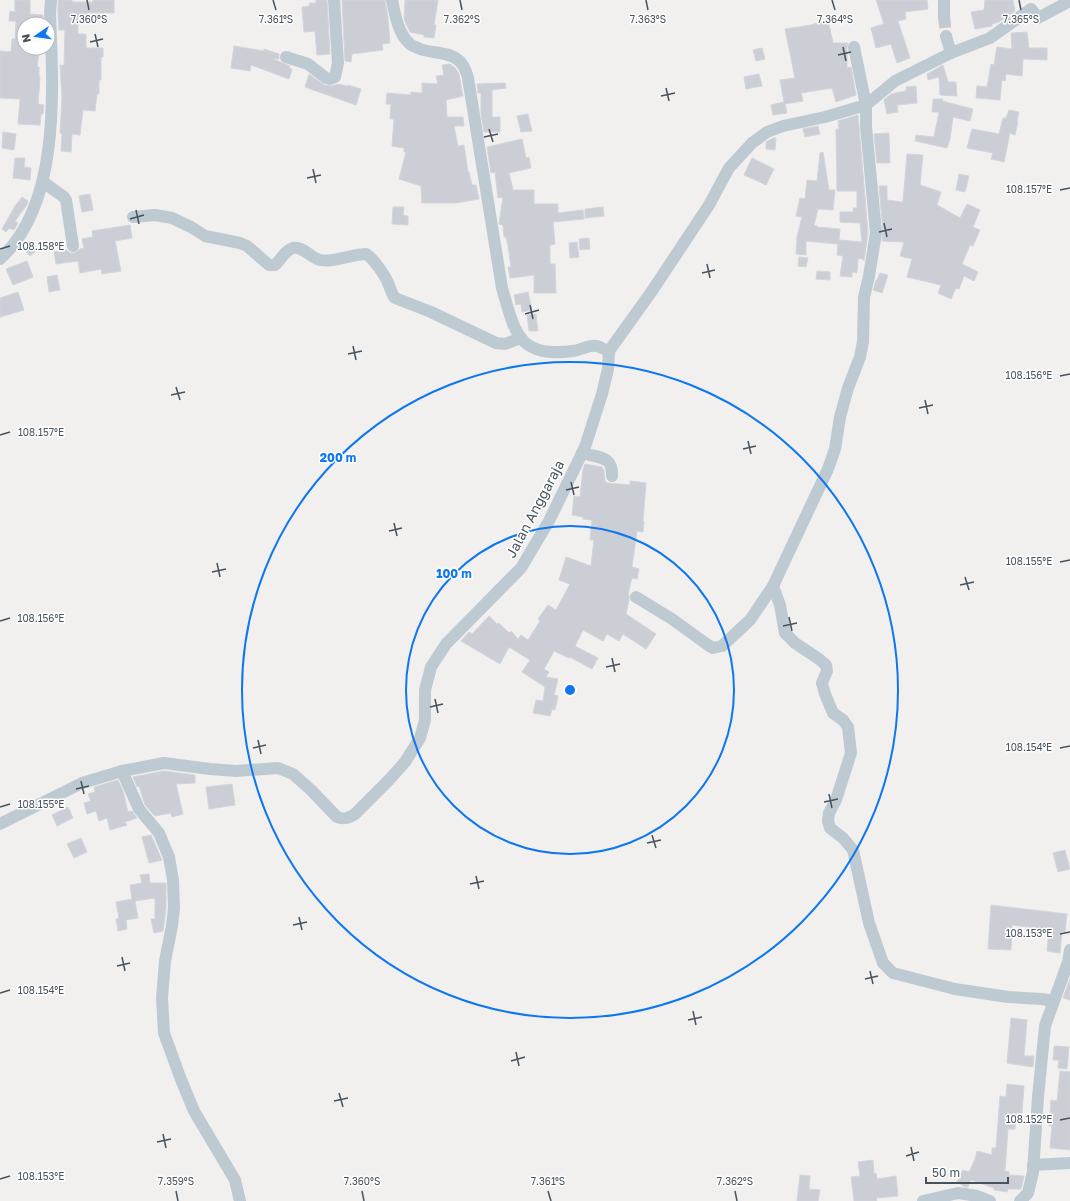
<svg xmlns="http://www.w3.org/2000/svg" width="1070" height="1201" font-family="'Golos Text',sans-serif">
  <rect width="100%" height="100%" fill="#f2efef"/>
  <g fill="#cbced4" stroke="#d2d5db">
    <path d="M15 0H30V14L43 15V24L24 23V52L39 53 37 67H39V77H40L38 104 44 105 43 114H41L40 125 18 124 20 99 0 98V51L11 52 12 39H15L16 21H9L10 11 15 12Z"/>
    <path d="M58 0H72V2H93V0H114V13H88V17H78V34H86V48H103V57H101V80H99V94H97L95 111 83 110 80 135 72 134 71 152 61 151 62 134 60 133 62 97 60 65H64L65 30H59L58 14Z"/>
    <path d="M316 0H327L330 54 317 55 315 31 304 32 302 7 310 6 309 3H316Z"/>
    <path d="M342 0H385L388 18 390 43 382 44 383 50 352 54 351 62 345 61Z"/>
    <path d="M405 0H438L434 25H436L434 38 424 37V35L410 32 404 19Z"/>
    <path d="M876 0H927L928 9 905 12 906 19 898 21 910 58 897 63 891 44 876 48 871 28 884 24Z"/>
    <path d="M985 0H1013L1015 11 999 22 992 24V26L975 29 971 12 984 10Z"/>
    <path d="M828 20 833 43H848L847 48V68L851 67 856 95 836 102 832 88 801 93 803 101 785 104 787 113 773 115 771 105 784 102 780 80 795 78 785 29 811 25Z"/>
    <path d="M1027 32 1029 48H1047V60L1023 59 1022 76 1006 74 1005 81 1002 80 1000 100 976 98 977 86 987 87 991 64 994 65 997 47 1012 49 1011 33Z"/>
    <path d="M234 46 264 51V49L279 54V59H273L290 66 289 68 292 69 289 79 251 65 250 71 231 68Z"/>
    <path d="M762 48 765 59 756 61 753 50Z"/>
    <path d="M450 64 456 69 459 74 463 96 446 100 447 117H463L464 126H454L458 146 464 145 468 172H469L472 185H476L479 199 456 203H422L421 186 399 179 406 152H404V148L392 146 394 119H390L391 104H386L387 93 411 95V92L422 93V83L438 84 436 76 444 75 442 65Z"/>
    <path d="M943 65 948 82H956L957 96 940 95 939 77 928 80 927 74Z"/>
    <path d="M309 74 324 85 332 86 338 84 347 86 348 85 361 89 356 105 305 87Z"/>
    <path d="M759 74 762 86 746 89 744 77Z"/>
    <path d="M505 83 506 88 492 90V117H500V132H484L481 114V93H478L477 84Z"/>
    <path d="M916 86 917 103 897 105 898 112 887 114 884 100 891 94 906 91V87Z"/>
    <path d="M933 99H943L942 101 973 109 970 121 953 117 950 139 947 148 915 141 916 135 934 137 939 112H932Z"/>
    <path d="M1009 110 1019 112 1017 121 1018 122 1015 135 1010 133 1004 162 991 159 993 153 967 148 972 129 999 134 1003 118H1006Z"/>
    <path d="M528 114 532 131 521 132 517 116Z"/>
    <path d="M858 115 868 233 864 261 863 259 858 258 857 273 852 272V277L840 276 843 256 837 255 838 244 806 241V255L796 254 797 237 802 217 796 216 800 198 805 199 807 180 817 181 820 153 823 152 829 190H835L833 210 818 209 814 225 817 226V227L840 229 839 240 862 242 860 223 840 222V212H853V208H857V191H837L836 129H839L838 121Z"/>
    <path d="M818 126 820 134 805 137 803 129Z"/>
    <path d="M3 132 16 134 14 150 2 148Z"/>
    <path d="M889 133 890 163H877L874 134Z"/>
    <path d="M773 138H776L775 150 766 149V142Z"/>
    <path d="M522 139 526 158 529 157 531 168 509 173 513 190H534V204H558V213L583 210 584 219 553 222 555 244 550 245V264H555L556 293H534V275L510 278 508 267H511L508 246 506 237H504L503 225 499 224 503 197 498 198 495 172 491 173 487 147Z"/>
    <path d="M907 154 923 155 920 185 941 192 937 205 960 218 967 204 980 210 973 227 980 230 973 246 970 245 962 264 978 272 974 281 964 276 959 289 956 288 951 299 938 293 941 285 907 277 912 259 900 256 904 242 882 241 883 232 879 186H887V200L903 202Z"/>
    <path d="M15 158H25L24 167 31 168 30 180 13 178Z"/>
    <path d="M752 158 774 169 766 185 744 175Z"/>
    <path d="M959 174 969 176 965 192 956 190Z"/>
    <path d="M90 194 93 210 82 212 79 196Z"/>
    <path d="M22 197 28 201 27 205 15 221 18 223 14 230 9 228 6 232 2 229 15 206Z"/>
    <path d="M393 207H404L403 215 408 216V225L392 224Z"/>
    <path d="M603 207 604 216 585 218V209Z"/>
    <path d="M130 225 132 238 115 241 121 271 102 274 101 269 80 273 78 261 56 264 54 252 67 250 70 253H74L80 249 84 248 82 239 93 237 92 231Z"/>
    <path d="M589 238 590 249 580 250 579 239Z"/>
    <path d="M30 241 38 249 30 256 23 248Z"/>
    <path d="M577 242 579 257 570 258 569 243Z"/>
    <path d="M799 257 808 258 806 267 798 266Z"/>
    <path d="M27 261 33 277 13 285 6 269Z"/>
    <path d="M817 271 830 272V280L816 279Z"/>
    <path d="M880 273 888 275 882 293 873 290 876 280H877Z"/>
    <path d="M57 275 60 290 49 292 47 277Z"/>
    <path d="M18 292 24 310 0 317V298Z"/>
    <path d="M528 292 532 310 522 312 521 304 516 305 514 295Z"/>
    <path d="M536 314 538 331H529L527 315Z"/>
    <path d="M585 464 602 467 604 471 605 481 607 483 630 485V481L646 483 643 521 644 522 643 532 637 531 632 567 639 569 637 579 632 578 628 594 629 595V600L626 614 656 634 646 649 623 634 619 641 607 634 603 641 583 630 575 646 598 658 592 669 570 657 569 658 554 651 544 669 549 672 546 677 558 679 554 695 558 696 555 710 552 709 550 716 533 713 536 700 543 701 545 687 522 672 530 660 509 647 500 664 461 641 469 632 472 634 489 616 497 624 499 623 509 633 511 631 518 639 521 635 528 640 540 621 538 619 548 605 556 610 570 584 559 580 566 557 591 566 594 540H590L592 520 583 519V517L572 515 574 496 580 497 583 469Z"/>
    <path d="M164 771 195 775V783L176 784 183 814 172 817 171 813 155 816 145 805 139 786 137 787 133 777Z"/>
    <path d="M118 780 123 791 128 812 132 811 137 818 125 822 127 825 110 830 107 818 99 821 96 811 87 814 84 803 91 801 88 794 95 792 94 787Z"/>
    <path d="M232 784 235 805 209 809 206 787Z"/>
    <path d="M68 807 73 818 57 826 52 815Z"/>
    <path d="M151 835 162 860 149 863 142 837Z"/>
    <path d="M81 838 87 852 74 858 67 844Z"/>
    <path d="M1065 850 1070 869 1058 872 1053 853Z"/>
    <path d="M149 874 150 883H166V908L163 931 154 933 151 919H155V898L135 901 138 918 126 920 127 929 118 931 116 919 119 918 116 902 132 899 130 885 142 883 140 875Z"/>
    <path d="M991 905 1067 914 1065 932 1062 931 1060 953 1047 951 1049 930 1012 925 1011 950 988 949Z"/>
    <path d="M1070 979V1000L1063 998Z"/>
    <path d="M1011 1018 1027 1020 1024 1056H1034L1033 1067 1007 1063Z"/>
    <path d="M1054 1046 1069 1047 1067 1069 1058 1068 1059 1060H1053Z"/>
    <path d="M1060 1071 1070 1072V1150L1050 1148 1052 1126H1049L1051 1100 1057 1101Z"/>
    <path d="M1007 1084 1024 1086 1022 1113H1016L1015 1129H1008L1005 1171 1009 1172V1175L1024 1176 1021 1189H1008L1007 1192 994 1190V1188L971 1180 968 1187H965L957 1182 963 1170 969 1172 975 1159 977 1151 992 1155V1148H996L1000 1096 1006 1097Z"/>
    <path d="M873 1160 874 1174 876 1173 877 1179 896 1176 898 1196 876 1198 877 1201H854L851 1177 860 1176 858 1162Z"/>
    <path d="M800 1175 810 1176 809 1189 820 1190 818 1201H797Z"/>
  </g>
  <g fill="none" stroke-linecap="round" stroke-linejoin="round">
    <path stroke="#c7c8cb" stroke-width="12" stroke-dasharray="12 6" stroke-linecap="butt" d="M944 16 946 36"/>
    <g stroke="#becad2" stroke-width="12">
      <path d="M392 0C395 14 398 33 409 43 411 46 416 47 420 49 433 54 453 51 462 64 465 68 467 74 468 78L502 288C515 333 518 358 573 351 581 350 590 344 597 346 601 347 605 350 609 351"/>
      <path d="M944 16V0"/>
      <path d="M946 36 951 53"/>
      <path d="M286 57 308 64 326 78 330 79 335 77 338 63 334 0"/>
      <path d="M43 182 64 197 66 200 73 246"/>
      <path d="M133 217 155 215 172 218 191 227 205 236 240 243 247 246 269 265H275C281 260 285 250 293 248 303 246 311 258 320 260 333 263 352 254 366 254 373 258 385 275 388 283 391 289 391 294 395 298L431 312 496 343 505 344 521 338"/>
      <path d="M0 259C61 204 53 89 50 13L51 0"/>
      <path d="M609 351 652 291 709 205 729 168 752 143 767 132 783 126 825 117 866 105 895 81 951 53 990 38 1031 9 1038 18 1070 1"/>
      <path d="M582 453C598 458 613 455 612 476"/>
      <path d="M773 586 780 605 785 633 795 643 819 659 826 665 827 671 822 683 825 694 833 713 843 720 848 727 851 753 836 800 829 813 828 821 830 828 843 838 853 850 869 923 883 963 893 973 955 989 1008 997 1042 999 1053 1001"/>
      <path d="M636 597 672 619 708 645 713 648 722 646 750 620 773 586 828 469 835 449 840 417 848 388 860 357 863 342 864 297 869 276 876 233 866 126V105L854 47"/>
      <path d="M122 771 139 809 159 833 169 857 173 880 174 908 172 926 165 961 162 998 164 1033 180 1077 194 1111 235 1180 240 1201"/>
      <path d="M0 824 82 783 122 771 164 763 210 769 236 771 278 768 293 774 311 790 337 817C344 820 349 818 355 814L389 780 405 762 420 738 425 720V690L431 667 446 644 521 568 549 521 585 447 602 394 608 369 609 351"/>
      <path d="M1033 1165 1070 1163"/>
      <path d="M923 1201 958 1193 977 1196 990 1201"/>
      <path d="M1020 1201 1028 1193 1033 1172 1038 1097 1045 1026 1068 962 1070 950"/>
    </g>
  </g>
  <path fill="none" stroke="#46535e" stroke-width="1.5" d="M87 0 89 10M273 0 276 10M460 0 462 10M646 0 648 10M832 0 835 10M1019 0 1021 10M95 34 98 47M90 42 103 39M843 47 846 61M838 55 851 52M666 88 669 101M661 96 675 93M489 129 493 142M484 137 498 134M313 169 316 183M307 178 321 175M1060 190 1070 188M136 210 139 224M130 219 144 215M884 223 887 237M879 232 892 229M0 249 10 246M707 264 710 278M702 273 715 270M530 305 533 319M525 314 539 310M353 346 356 360M348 354 362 351M1060 376 1070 374M176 387 180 400M171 395 185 392M925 400 928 414M919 408 933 405M0 435 10 432M748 441 751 454M743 449 756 446M571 482 574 495M566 490 579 487M394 523 397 536M389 531 402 528M1060 562 1070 560M217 563 220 577M212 572 226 569M965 577 969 590M960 585 974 582M789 617 792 631M0 621 10 618M783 626 797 623M612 658 615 672M606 667 620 664M435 699 438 713M430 707 443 704M258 740 261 754M253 748 266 745M1060 748 1070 746M81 781 84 794M76 789 89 786M829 794 832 808M824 802 838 799M0 807 10 804M652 835 656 848M647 843 661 840M476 876 479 889M470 884 484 881M299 917 302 930M293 925 307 922M1060 934 1070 932M122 957 125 971M117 966 130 963M870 971 873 984M865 979 878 976M0 993 10 990M693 1011 696 1025M688 1020 702 1017M516 1052 519 1066M511 1061 525 1057M339 1093 343 1107M334 1101 348 1098M1060 1120 1070 1118M163 1134 166 1148M157 1142 171 1139M911 1147 914 1161M906 1156 919 1152M0 1179 10 1176M176 1191 178 1201M362 1191 364 1201M548 1191 551 1201M735 1191 737 1201"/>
  <g fill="none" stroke="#0c77ef" stroke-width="2">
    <circle cx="570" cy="690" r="164"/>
    <circle cx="570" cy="690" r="328"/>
  </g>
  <g text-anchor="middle" stroke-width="3" stroke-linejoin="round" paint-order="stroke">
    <g font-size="14" fill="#46535e" stroke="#fff">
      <text transform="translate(535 509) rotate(-62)" y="5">Jalan Anggaraja</text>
    </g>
  </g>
  <g font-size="10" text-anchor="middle" fill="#46535e" stroke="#fff" stroke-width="3" stroke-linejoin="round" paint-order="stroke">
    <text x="89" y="23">7.360°S</text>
    <text x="276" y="23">7.361°S</text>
    <text x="462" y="23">7.362°S</text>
    <text x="648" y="23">7.363°S</text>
    <text x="835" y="23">7.364°S</text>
    <text x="1021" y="23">7.365°S</text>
    <text x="1029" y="193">108.157°E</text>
    <text x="41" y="250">108.158°E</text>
    <text x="1029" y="379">108.156°E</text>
    <text x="41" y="436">108.157°E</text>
    <text x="1029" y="565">108.155°E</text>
    <text x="41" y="622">108.156°E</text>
    <text x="1029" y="751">108.154°E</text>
    <text x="41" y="808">108.155°E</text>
    <text x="1029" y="937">108.153°E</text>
    <text x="41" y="994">108.154°E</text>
    <text x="1029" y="1123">108.152°E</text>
    <text x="41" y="1180">108.153°E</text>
    <text x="176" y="1185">7.359°S</text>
    <text x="362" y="1185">7.360°S</text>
    <text x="548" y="1185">7.361°S</text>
    <text x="735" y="1185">7.362°S</text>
  </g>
  <circle cx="570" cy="690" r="6" fill="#0c77ef" stroke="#fff" stroke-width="2"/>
  <g font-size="12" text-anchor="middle" font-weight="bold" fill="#0c77ef" stroke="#fff" stroke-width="3" stroke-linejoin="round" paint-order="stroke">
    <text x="338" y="462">200 m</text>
    <text x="454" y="578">100 m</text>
  </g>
  <g transform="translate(36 36) rotate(257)"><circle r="19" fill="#ffffff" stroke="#b5babf"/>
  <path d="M0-3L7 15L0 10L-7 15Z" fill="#0c77ef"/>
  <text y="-6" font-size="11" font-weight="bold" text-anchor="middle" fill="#46535e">N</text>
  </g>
  <path d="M926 1177v6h82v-6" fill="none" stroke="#46535e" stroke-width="2"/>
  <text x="932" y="1177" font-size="12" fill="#46535e" stroke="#ffffff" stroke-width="3" paint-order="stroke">50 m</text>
</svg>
